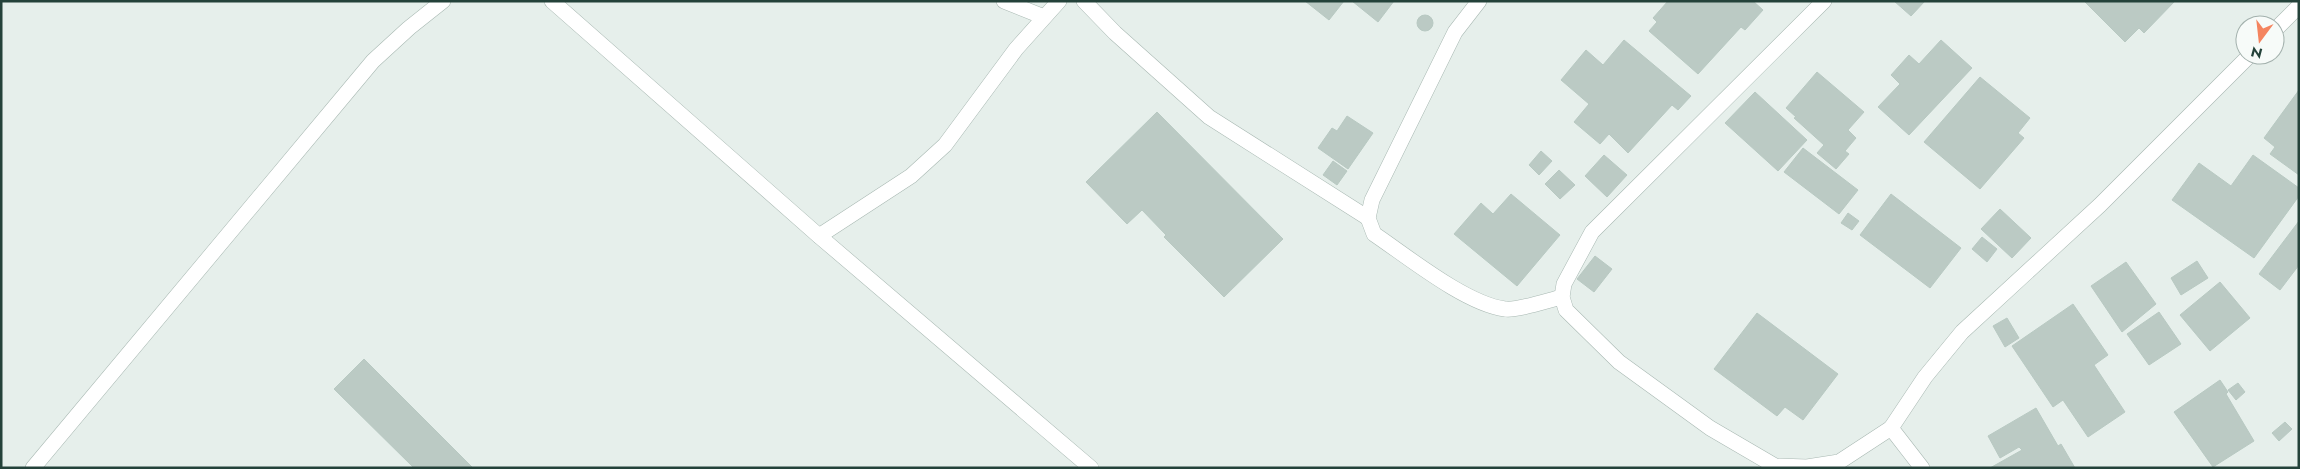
<svg xmlns="http://www.w3.org/2000/svg" width="2300" height="469" font-family="Jost,sans-serif">
  <rect width="100%" height="100%" fill="#e6efeb"/>
  <g fill="#bbcac4" stroke="#b8c9c2">
    <path d="M1305 1H1344L1329 20Z"/>
    <path d="M1352 1H1394L1378 22Z"/>
    <path d="M1668 1H1753L1763 10 1745 30 1741 27 1698 74 1649 31 1657 22 1653 18Z"/>
    <path d="M1894 1H1925L1911 16Z"/>
    <path d="M2084 1H2175L2144 33 2139 28 2125 42Z"/>
    <circle cx="1425" cy="23" r="8"/>
    <path d="M1624 40 1691 96 1678 110 1672 105 1628 153 1609 134 1600 144 1574 122 1589 104 1561 80 1586 50 1603 65Z"/>
    <path d="M1941 40 1972 68 1909 135 1878 107 1900 84 1891 75 1909 55 1919 64Z"/>
    <path d="M1817 72 1864 112 1848 130 1856 138 1845 151 1849 154 1836 169 1817 153 1824 145 1794 118 1796 117 1786 108Z"/>
    <path d="M1980 77 2030 118 2018 133 2024 138 1980 189 1924 142Z"/>
    <path d="M2299 90V175L2270 154 2275 147 2264 138Z"/>
    <path d="M1755 92 1807 140 1778 171 1725 123Z"/>
    <path d="M1157 112 1283 239 1224 297 1164 237 1166 235 1142 210 1127 224 1086 182Z"/>
    <path d="M1347 116 1373 133 1348 169 1318 148 1332 128 1337 131Z"/>
    <path d="M1803 148 1858 190 1839 214 1784 172Z"/>
    <path d="M1541 151 1552 161 1539 175 1529 165Z"/>
    <path d="M1604 155 1627 175 1607 197 1585 176Z"/>
    <path d="M2253 155 2299 188V196L2254 258 2172 200 2199 163 2231 186Z"/>
    <path d="M1333 161 1347 171 1337 185 1323 175Z"/>
    <path d="M1559 170 1575 185 1560 199 1545 184Z"/>
    <path d="M1511 194 1560 235 1517 286 1454 234 1481 203 1493 214Z"/>
    <path d="M1891 194 1961 248 1930 288 1860 235Z"/>
    <path d="M2000 209 2031 238 2012 258 1981 229Z"/>
    <path d="M1848 213 1859 221 1852 230 1841 223Z"/>
    <path d="M2299 221V265L2280 290 2259 274Z"/>
    <path d="M1982 237 1997 249 1987 262 1972 249Z"/>
    <path d="M1595 256 1612 269 1594 292 1577 279Z"/>
    <path d="M2197 261 2208 278 2181 295 2171 278Z"/>
    <path d="M2126 262 2156 304 2122 332 2091 286Z"/>
    <path d="M2220 282 2250 318 2210 351 2180 315Z"/>
    <path d="M2073 304 2108 355 2094 365 2125 412 2088 437 2063 400 2053 407 2012 346Z"/>
    <path d="M2159 312 2181 344 2149 365 2127 334Z"/>
    <path d="M1757 313 1838 374 1803 420 1785 407 1777 416 1714 369Z"/>
    <path d="M2007 318 2019 338 2005 347 1993 326Z"/>
    <path d="M364 359 473 468H414L334 389Z"/>
    <path d="M2220 380 2228 392 2226 394 2254 441 2213 467 2174 412Z"/>
    <path d="M2238 383 2245 392 2236 400 2228 390Z"/>
    <path d="M2036 408 2058 446 2061 444 2075 468H1990L2022 450 2019 447 2000 458 1988 436Z"/>
    <path d="M2285 422 2292 429 2279 441 2272 433Z"/>
  </g>
  <g fill="none" stroke-linecap="round" stroke-linejoin="round">
    <defs>
      <path id="lane" d="M1004 1 1044 17"/>
      <g id="street">
        <path d="M552 1 819 236 1091 468"/>
        <path d="M1084 1 1115 33 1209 117 1368 218"/>
        <path d="M1479 1 1455 32 1372 200 1368 218 1374 234C1408 257 1466 304 1505 309 1516 311 1549 300 1562 297"/>
        <path d="M1824 1 1592 232 1564 284 1562 297 1566 310 1619 362 1710 428 1775 466 1807 467 1839 462 1891 428 1922 468"/>
        <path d="M2275 30 2299 6"/>
        <path d="M819 236 911 176 945 145 1016 49 1059 1"/>
        <path d="M1891 428 1925 377 1962 332 2100 205 2250 55"/>
        <path d="M33 468 373 61 409 28 443 1"/>
      </g>
    </defs>
    <use href="#lane" stroke="#a8b8b2" stroke-width="16"/>
    <use href="#street" stroke="#a8b8b2" stroke-width="16"/>
    <use href="#lane" stroke="#fff" stroke-width="15"/>
    <use href="#street" stroke="#fff" stroke-width="15"/>
  </g>
  <rect width="2300" height="469" fill="none" stroke="#24423a" stroke-width="5"/>
  <g transform="translate(2260 40) rotate(195)"><circle r="24" fill="#f7fbf9" stroke="#a3b1ad"/>
  <path d="M0-4L9 19L0 12L-9 19Z" fill="#f4845f"/>
  <text y="-8" font-size="14" font-weight="bold" text-anchor="middle" fill="#24423a">N</text>
  </g>
</svg>
